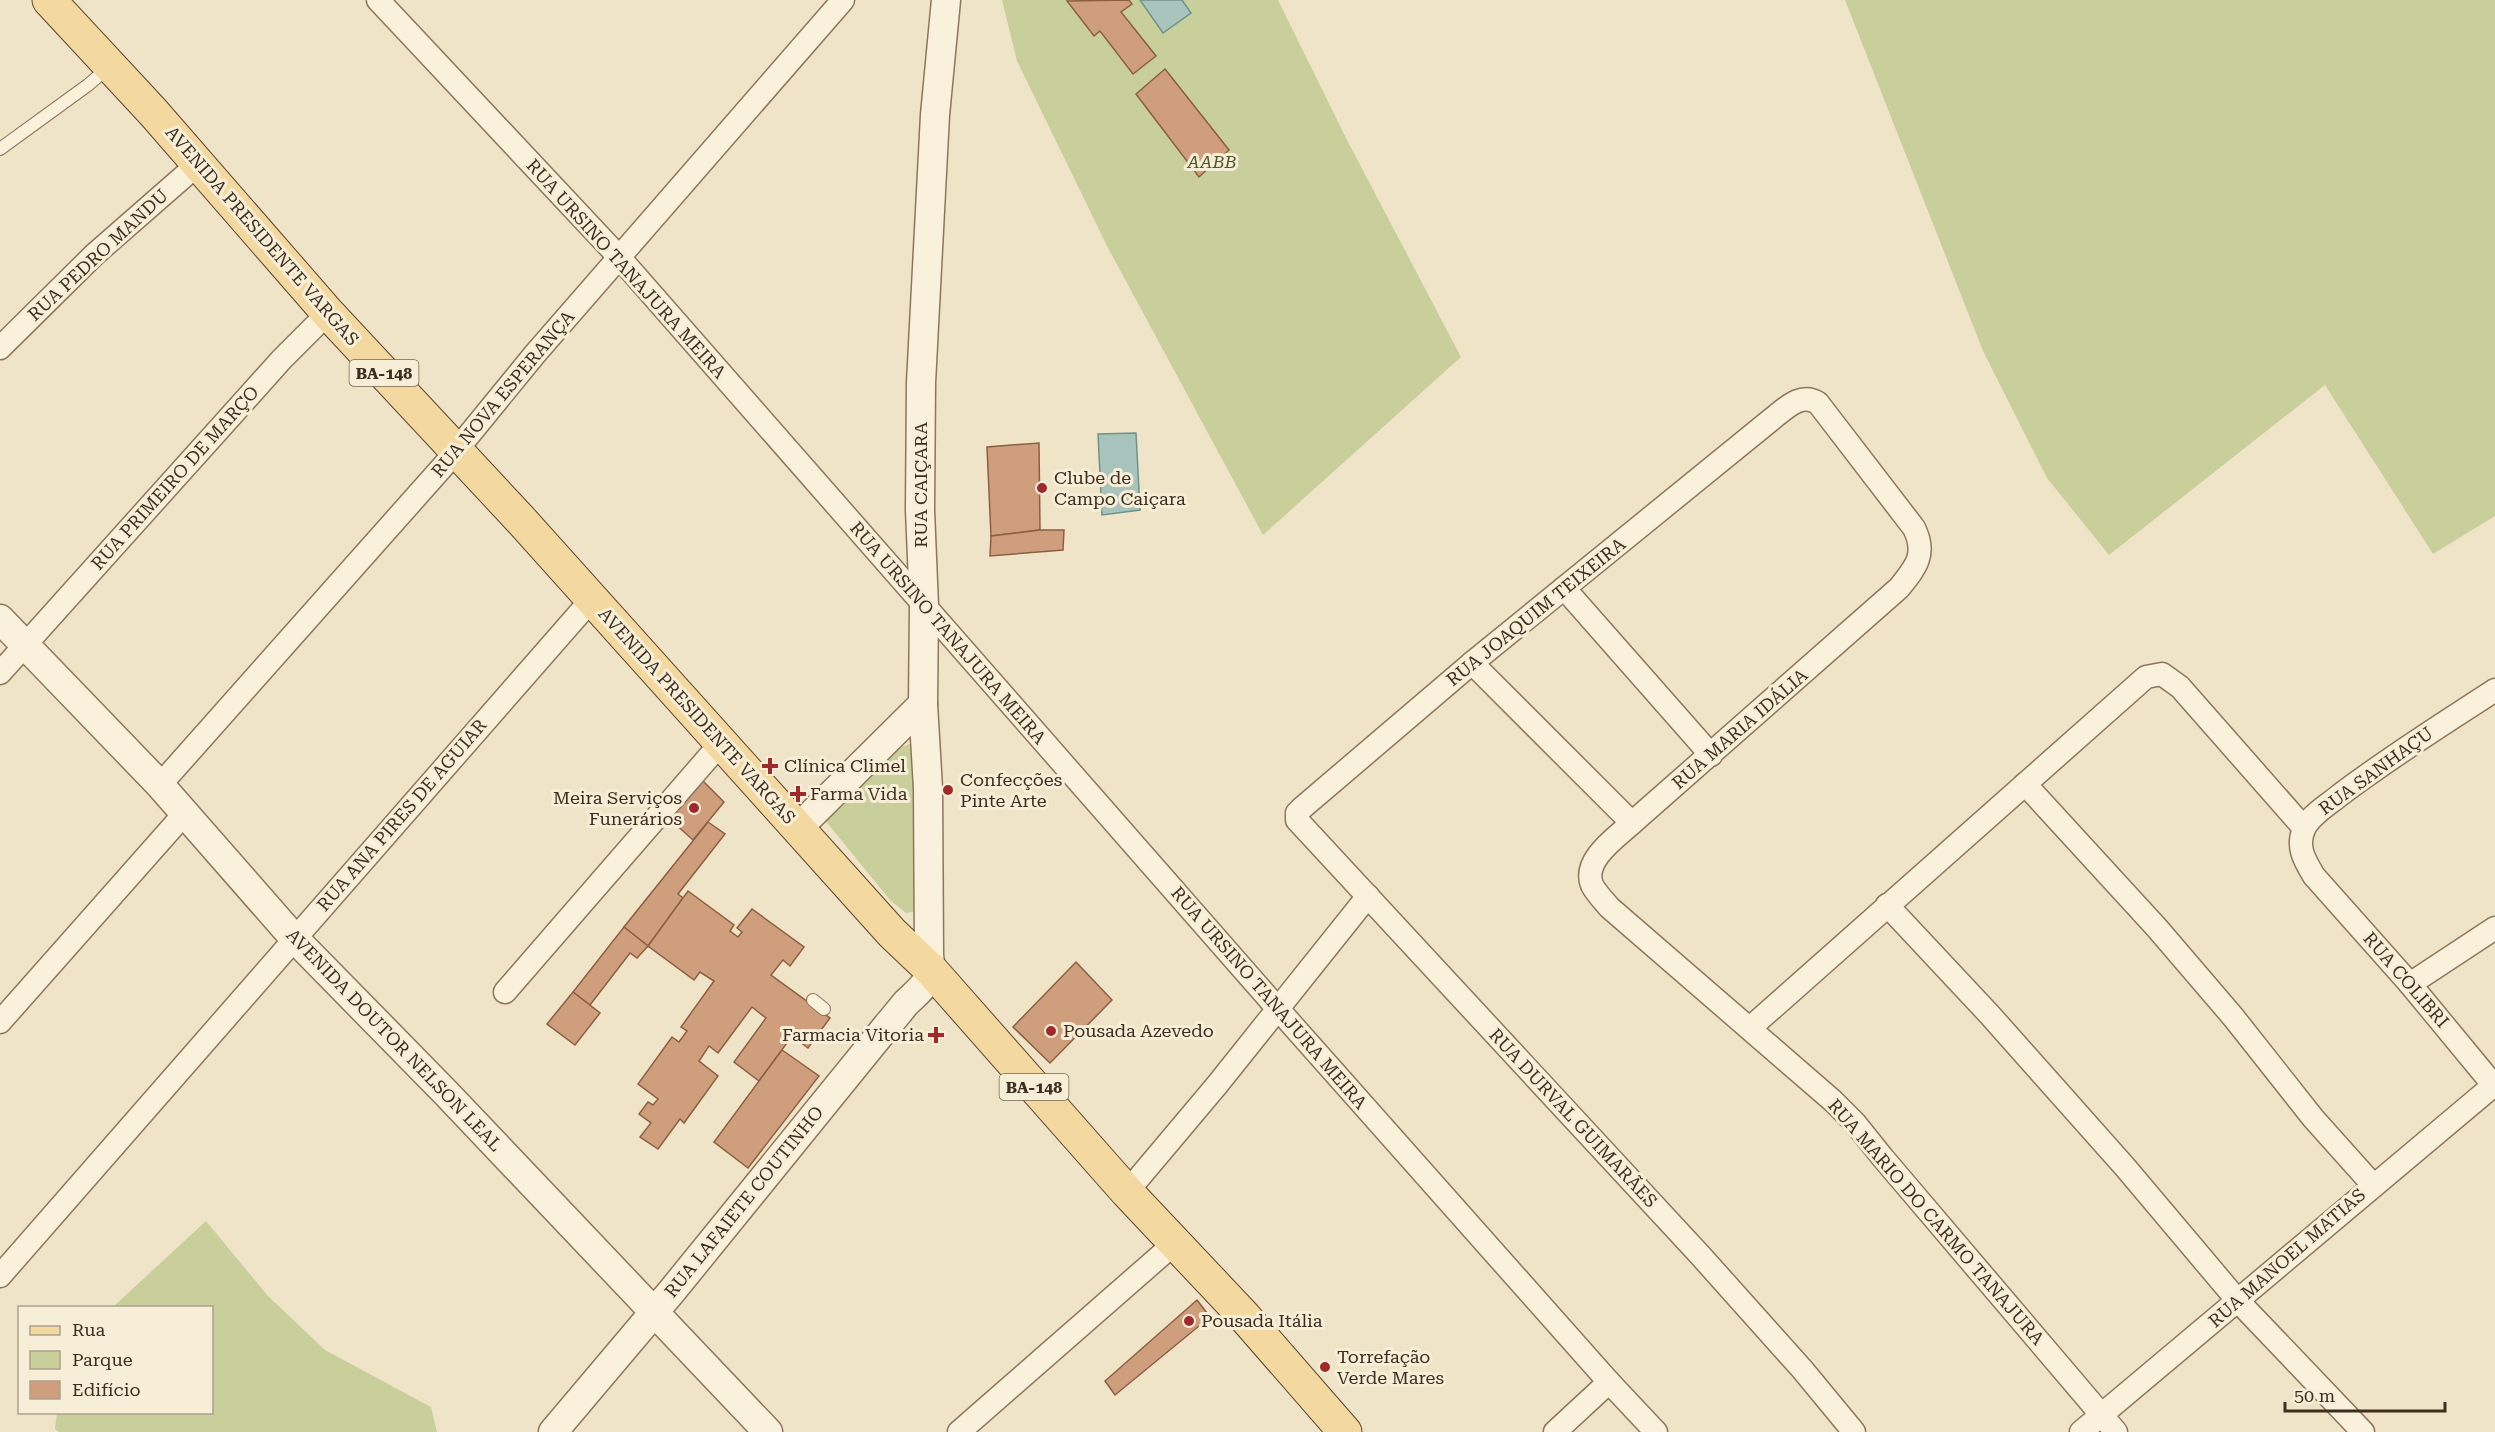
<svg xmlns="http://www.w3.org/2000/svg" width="2495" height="1432" font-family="'Roboto Serif',serif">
  <rect width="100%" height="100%" fill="#f0e4c8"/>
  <g fill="#c9cf9b">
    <path d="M1002 0H1278L1347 140 1461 357 1263 535 1107 246 1017 61Z"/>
    <path d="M1845 0H2495V516L2433 554 2325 385 2109 555 2047 478 1983 351Z"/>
    <path d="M912 743C917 771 913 798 913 827 913 855 918 883 917 911L906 913 890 900 824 819 844 796 902 747Z"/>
    <path d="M206 1221 268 1296 325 1350 431 1407 437 1432H59L55 1429 57 1413 212 1412V1308L113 1307Z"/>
  </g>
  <g fill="#a9c4bc" stroke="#6f938a" stroke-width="1.5">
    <path d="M1140 0H1182L1191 13 1163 33Z"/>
    <path d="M1136 433 1140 510 1102 515 1098 434Z"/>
  </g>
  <g fill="#cf9f7d" stroke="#8d5f41" stroke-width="1.5">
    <path d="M1129 0 1132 4 1121 12 1156 56 1133 74 1100 31 1094 36 1067 1Z"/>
    <path d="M1165 69 1229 150 1199 177 1136 94Z"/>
    <path d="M1039 443 1040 530 991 536 987 447Z"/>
    <path d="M1040 530H1064L1063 550 990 556 991 536Z"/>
    <path d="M698 776 724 802 693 840 664 814Z"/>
    <path d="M708 822 725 834 678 894 683 898 648 946 624 927Z"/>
    <path d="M688 891 734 925 730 931 738 937 742 932 737 928 752 909 804 947 790 966 783 960 771 975 830 1018 808 1048 792 1036 759 1081 734 1062 766 1018 752 1007 718 1053 709 1046 699 1061 718 1076 684 1123 680 1119 658 1149 640 1137 651 1123 639 1114 648 1102 653 1105 658 1099 638 1084 672 1037 679 1042 687 1031 681 1027 714 981 700 972 694 980 648 946Z"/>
    <path d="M624 927 648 946 637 958 630 953 590 1005 573 992Z"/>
    <path d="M1076 962 1112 1000 1050 1063 1013 1027Z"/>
    <path d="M573 992 600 1013 575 1045 547 1024Z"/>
    <path d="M782 1050 819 1076 748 1168 714 1142Z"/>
    <path d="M1197 1300 1210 1317 1115 1395 1105 1381Z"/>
  </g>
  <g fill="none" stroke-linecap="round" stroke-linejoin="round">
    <defs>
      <g id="service">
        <path d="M0 149 88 85 109 67"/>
        <path d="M813 1000 824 1009"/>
      </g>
      <g id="minor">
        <path d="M378 0 619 257 1278 1009 1609 1382 1656 1432"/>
        <path d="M0 348 94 255 198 164"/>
        <path d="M1564 588 1711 755"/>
        <path d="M1472 663 1632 823"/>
        <path d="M0 673 282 359 328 313"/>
        <path d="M2495 690C2443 724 2390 757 2340 795 2328 805 2310 815 2304 829 2296 847 2305 861 2314 876L2410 984 2495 1087"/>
        <path d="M2025 784 2157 928 2234 1018 2313 1118 2373 1185"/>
        <path d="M160 785 446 463 535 354 843 0"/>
        <path d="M1887 905 1989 1014 2125 1167 2238 1301 2363 1432"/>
        <path d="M2410 984 2495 928"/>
        <path d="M505 992 721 743"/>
        <path d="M0 1022 185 813"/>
        <path d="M1750 1028 2146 677 2162 674 2180 687 2304 828"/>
        <path d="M1127 1192 1217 1085 1368 896"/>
        <path d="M0 1276 592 599"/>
        <path d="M959 1432 1175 1243"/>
        <path d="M1555 1432 1609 1382"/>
        <path d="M1854 1432 1802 1369 1700 1255 1297 820V813L1302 808 1472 663 1772 419C1786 408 1801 392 1818 403L1914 528C1927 554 1916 567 1899 588L1632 823C1617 837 1582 860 1592 885 1596 893 1604 901 1610 908L1833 1101 1855 1123 1883 1158 2116 1432"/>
        <path d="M2081 1432 2494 1085"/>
      </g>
      <g id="tertiary">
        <path d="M0 619 160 785 294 938 446 1093 768 1432"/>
        <path d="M798 828 923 704"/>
        <path d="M553 1432 672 1291 887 1026C894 1018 900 1010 906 1003 924 986 933 981 929 955L928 788 923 704 924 606 920 510 921 383 935 115 946 0"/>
      </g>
      <path id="primary" d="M49 0 153 112 328 313 520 519 892 933 932 971 1127 1192 1243 1315 1345 1432"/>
    </defs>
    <use href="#service" stroke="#8d765c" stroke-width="14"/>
    <use href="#minor" stroke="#8d765c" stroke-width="25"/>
    <use href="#tertiary" stroke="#8d765c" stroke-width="31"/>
    <use href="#primary" stroke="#5b4430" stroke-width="35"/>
    <use href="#service" stroke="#faf1dc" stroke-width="12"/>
    <use href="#minor" stroke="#faf1dc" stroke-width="22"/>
    <use href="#tertiary" stroke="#faf1dc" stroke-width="28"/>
    <use href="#primary" stroke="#f3d9a0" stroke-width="33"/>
  </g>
  <g fill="#9e2a2b" stroke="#f7eed8" stroke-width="2">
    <circle cx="1042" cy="488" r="6"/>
    <path d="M767 757h6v6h6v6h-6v6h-6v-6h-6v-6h6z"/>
    <circle cx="948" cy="790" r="6"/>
    <path d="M795 785h6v6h6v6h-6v6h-6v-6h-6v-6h6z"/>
    <circle cx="694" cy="808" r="6"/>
    <circle cx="1051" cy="1031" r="6"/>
    <path d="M933 1026h6v6h6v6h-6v6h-6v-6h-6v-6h6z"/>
    <circle cx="1189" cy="1321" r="6"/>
    <circle cx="1325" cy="1367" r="6"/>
  </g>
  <g text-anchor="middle" stroke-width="6" stroke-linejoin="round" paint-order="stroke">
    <g fill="#f7eed8" stroke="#756857" stroke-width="1.5">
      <rect x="349.5" y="360" width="69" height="26" rx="4.5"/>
      <rect x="999.5" y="1074" width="69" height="26" rx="4.5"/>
    </g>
    <g font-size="16" font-weight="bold" fill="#3d2e20">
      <text x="384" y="379">BA-148</text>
      <text x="1034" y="1093">BA-148</text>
    </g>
    <g font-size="18" font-style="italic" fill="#4d5a26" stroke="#f7eed8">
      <text x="1212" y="168">AABB</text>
    </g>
    <g font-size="18" fill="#3d2e20" stroke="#f7eed8">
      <text transform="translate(262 236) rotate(49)" y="6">AVENIDA PRESIDENTE VARGAS</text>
      <text transform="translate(98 255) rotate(-43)" y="6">RUA PEDRO MANDU</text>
      <text transform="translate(626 269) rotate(48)" y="6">RUA URSINO TANAJURA MEIRA</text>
      <text transform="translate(503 394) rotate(-50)" y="6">RUA NOVA ESPERANÇA</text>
      <text transform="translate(175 478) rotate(-48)" y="6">RUA PRIMEIRO DE MARÇO</text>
      <text transform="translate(921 485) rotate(-90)" y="6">RUA CAIÇARA</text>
      <text transform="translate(1536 612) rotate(-39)" y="6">RUA JOAQUIM TEIXEIRA</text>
      <text transform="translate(948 633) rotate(49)" y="6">RUA URSINO TANAJURA MEIRA</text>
      <text transform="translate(697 716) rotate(48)" y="6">AVENIDA PRESIDENTE VARGAS</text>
      <text transform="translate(1740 729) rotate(-41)" y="6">RUA MARIA IDÁLIA</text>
      <text transform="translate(2376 771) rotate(-36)" y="6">RUA SANHAÇU</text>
      <text transform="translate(402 815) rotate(-49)" y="6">RUA ANA PIRES DE AGUIAR</text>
      <text transform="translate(2406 980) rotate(49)" y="6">RUA COLIBRI</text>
      <text transform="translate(1269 998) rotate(49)" y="6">RUA URSINO TANAJURA MEIRA</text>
      <text transform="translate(394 1040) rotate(46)" y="6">AVENIDA DOUTOR NELSON LEAL</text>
      <text transform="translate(1573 1118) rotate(47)" y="6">RUA DURVAL GUIMARÃES</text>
      <text transform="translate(744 1202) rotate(-51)" y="6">RUA LAFAIETE COUTINHO</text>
      <text transform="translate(1936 1222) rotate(49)" y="6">RUA MARIO DO CARMO TANAJURA</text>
      <text transform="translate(2287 1258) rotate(-41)" y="6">RUA MANOEL MATIAS</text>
    </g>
    <g font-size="18" fill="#3d2e20" stroke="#f7eed8" text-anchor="start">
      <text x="1054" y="484">Clube de<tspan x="1054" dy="21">Campo Caiçara</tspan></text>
      <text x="784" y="772">Clínica Climel</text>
      <text x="960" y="786">Confecções<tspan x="960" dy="21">Pinte Arte</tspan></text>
      <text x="810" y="800">Farma Vida</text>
      <text x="682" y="804" text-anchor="end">Meira Serviços<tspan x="682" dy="21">Funerários</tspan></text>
      <text x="1063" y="1037">Pousada Azevedo</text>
      <text x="924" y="1041" text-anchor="end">Farmacia Vitoria</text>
      <text x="1201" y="1327">Pousada Itália</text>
      <text x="1337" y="1363">Torrefação<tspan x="1337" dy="21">Verde Mares</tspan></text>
    </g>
  </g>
  <rect x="18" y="1306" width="195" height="108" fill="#f7eed8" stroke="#ada18e" stroke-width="1.5"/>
  <rect x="30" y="1326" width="30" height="9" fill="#f3d9a0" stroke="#ada18e" stroke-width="1.5"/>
  <text x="72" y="1336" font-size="18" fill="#3d2e20">Rua</text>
  <rect x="30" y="1351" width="30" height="18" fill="#c9cf9b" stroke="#ada18e" stroke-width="1.5"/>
  <text x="72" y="1366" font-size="18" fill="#3d2e20">Parque</text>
  <rect x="30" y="1381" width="30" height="18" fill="#cf9f7d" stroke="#ada18e" stroke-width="1.5"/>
  <text x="72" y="1396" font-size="18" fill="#3d2e20">Edifício</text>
  <path d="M2285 1402v9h160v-9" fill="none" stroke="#3d2e20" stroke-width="3"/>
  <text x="2294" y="1402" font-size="18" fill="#3d2e20" stroke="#f7eed8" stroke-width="4.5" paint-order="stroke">50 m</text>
</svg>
